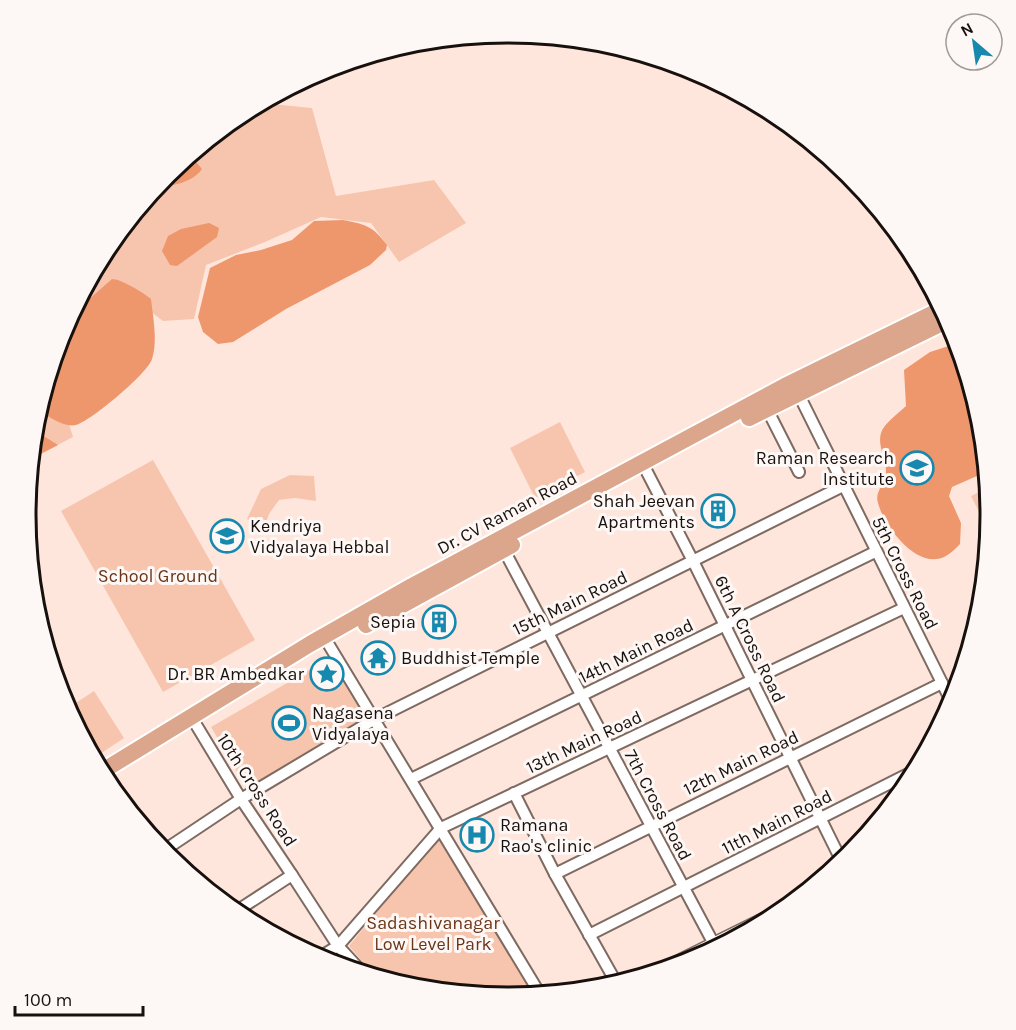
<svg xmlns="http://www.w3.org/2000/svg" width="1016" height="1030" font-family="Karla,sans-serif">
  <rect width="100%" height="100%" fill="#fee6dc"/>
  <g fill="#f7c5ae">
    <path d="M261 103 312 108 336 196 434 180 466 223 399 262 371 223 321 217 265 242 206 265 194 319 163 321 117 286 62 330C76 304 91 268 108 245 147 192 202 134 261 103Z"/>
    <path d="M51 367 73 437 31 459 35 421Z"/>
    <path d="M560 422 585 472 535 498 510 448Z"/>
    <path d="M153 460 255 640 163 692 61 511Z"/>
    <path d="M290 475 314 476 316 501 295 498 279 500 269 514 264 528 247 519 261 489Z"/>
    <path d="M988 488 990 515 989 532 971 496Z"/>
    <path d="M332 657 368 719 247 789 211 727Z"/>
    <path d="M94 691 124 738 94 758 68 708Z"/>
    <path d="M440 835 536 995 508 997 414 988 375 976 349 946Z"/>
  </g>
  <g fill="#ee976d">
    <path d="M190 155 202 169C191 184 172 185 154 189L167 174Z"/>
    <path d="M343 220C365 224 373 226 387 245L386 250 370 265 286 309 233 342 218 344 203 332 198 317 210 268 236 255 261 250 292 240 314 221Z"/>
    <path d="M209 223 219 228 217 237 177 266 170 265 162 251 168 236 181 229Z"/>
    <path d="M112 279C121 279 144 293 151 299 153 317 158 342 152 359 148 373 91 421 76 425 64 428 48 416 38 410L62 330 71 315Z"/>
    <path d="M958 343 981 421 986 472 952 487 949 496 961 523 960 544C956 548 951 553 946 556 918 572 884 526 878 503 874 491 886 484 886 473 887 460 877 446 881 433 884 423 899 413 906 406L904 370 930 352Z"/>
    <path d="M34 430 58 445 31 459Z"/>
  </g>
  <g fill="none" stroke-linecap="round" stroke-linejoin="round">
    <defs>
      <g id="minor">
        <path d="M798 393 952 703"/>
        <path d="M767 409 799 472"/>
        <path d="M647 472 693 561 842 862"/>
        <path d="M504 550 716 948"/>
        <path d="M329 645 540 994"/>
        <path d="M195 723 241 799 292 875"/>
        <path d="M411 779 875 552"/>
        <path d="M514 793 555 874 617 984"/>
        <path d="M163 851 241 799 375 719 843 486"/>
        <path d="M555 874 942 683"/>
        <path d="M235 912 292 875 338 946 362 972"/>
        <path d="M589 935 916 770"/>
        <path d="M318 958 338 946 441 828 904 608"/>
      </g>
      <path id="tertiary" d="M661 970 784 909"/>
      <g id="trunk">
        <path d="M749 418 948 320"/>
        <path d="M366 625 512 545"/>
        <path d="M101 772 310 644 412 586 785 386 942 309"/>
      </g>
    </defs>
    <use href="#minor" stroke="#7e6a60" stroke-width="14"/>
    <use href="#tertiary" stroke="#7e6a60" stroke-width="15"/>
    <use href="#trunk" stroke="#fff" stroke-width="20"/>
    <use href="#minor" stroke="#fff" stroke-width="10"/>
    <use href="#tertiary" stroke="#fff" stroke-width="12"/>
    <use href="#trunk" stroke="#dba68c" stroke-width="16"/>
  </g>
  <defs>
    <symbol id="university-ring" viewBox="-11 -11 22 22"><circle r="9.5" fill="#fdf8f6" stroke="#1789ae" stroke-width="1.5"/><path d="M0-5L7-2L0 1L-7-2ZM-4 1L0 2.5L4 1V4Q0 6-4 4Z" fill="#1789ae"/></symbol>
    <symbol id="building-ring" viewBox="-11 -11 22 22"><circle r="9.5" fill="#fdf8f6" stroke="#1789ae" stroke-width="1.5"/><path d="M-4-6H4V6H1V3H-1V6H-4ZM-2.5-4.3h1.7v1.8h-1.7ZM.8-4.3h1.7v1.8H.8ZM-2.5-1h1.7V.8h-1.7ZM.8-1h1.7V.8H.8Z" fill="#1789ae"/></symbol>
    <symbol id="school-ring" viewBox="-11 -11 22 22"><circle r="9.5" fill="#fdf8f6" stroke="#1789ae" stroke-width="1.5"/><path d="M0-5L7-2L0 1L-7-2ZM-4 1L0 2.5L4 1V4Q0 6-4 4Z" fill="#1789ae"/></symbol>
    <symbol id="temple-ring" viewBox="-11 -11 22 22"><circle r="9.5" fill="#fdf8f6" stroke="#1789ae" stroke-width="1.5"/><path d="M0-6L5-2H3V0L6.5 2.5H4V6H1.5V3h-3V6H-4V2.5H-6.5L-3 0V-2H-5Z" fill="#1789ae"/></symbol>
    <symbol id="sight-ring" viewBox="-11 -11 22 22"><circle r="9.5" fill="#fdf8f6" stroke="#1789ae" stroke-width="1.5"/><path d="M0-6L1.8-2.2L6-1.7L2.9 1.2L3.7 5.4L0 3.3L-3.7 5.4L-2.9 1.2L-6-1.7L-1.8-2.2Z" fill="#1789ae"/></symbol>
    <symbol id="stadium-ring" viewBox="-11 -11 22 22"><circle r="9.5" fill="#fdf8f6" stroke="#1789ae" stroke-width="1.5"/><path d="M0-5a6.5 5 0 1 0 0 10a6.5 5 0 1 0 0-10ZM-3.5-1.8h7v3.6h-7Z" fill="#1789ae"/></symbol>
    <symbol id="hospital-ring" viewBox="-11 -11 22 22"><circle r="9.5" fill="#fdf8f6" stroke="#1789ae" stroke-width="1.5"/><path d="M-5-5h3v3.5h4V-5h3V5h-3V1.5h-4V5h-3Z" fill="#1789ae"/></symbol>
  </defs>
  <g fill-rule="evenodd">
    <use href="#university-ring" x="898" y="449" width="38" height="38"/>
    <use href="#building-ring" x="699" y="492" width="38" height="38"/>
    <use href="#school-ring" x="208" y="517" width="38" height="38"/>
    <use href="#building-ring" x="420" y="603" width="38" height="38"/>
    <use href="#temple-ring" x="359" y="639" width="38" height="38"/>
    <use href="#sight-ring" x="308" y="655" width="38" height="38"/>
    <use href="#stadium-ring" x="270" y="704" width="38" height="38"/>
    <use href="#hospital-ring" x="458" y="816" width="38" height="38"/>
  </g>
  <g text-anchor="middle" stroke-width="6" stroke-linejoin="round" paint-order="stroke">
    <g font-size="18" fill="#18100c" stroke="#fdf8f6" text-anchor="end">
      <text x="894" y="464">Raman Research<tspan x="894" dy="21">Institute</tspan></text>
      <text x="695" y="507">Shah Jeevan<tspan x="695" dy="21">Apartments</tspan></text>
      <text x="250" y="532" text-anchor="start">Kendriya<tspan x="250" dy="21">Vidyalaya Hebbal</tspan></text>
      <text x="416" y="628">Sepia</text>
      <text x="401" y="664" text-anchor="start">Buddhist Temple</text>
      <text x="304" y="680">Dr. BR Ambedkar</text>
      <text x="312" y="719" text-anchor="start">Nagasena<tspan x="312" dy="21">Vidyalaya</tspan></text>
      <text x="500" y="831" text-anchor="start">Ramana<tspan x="500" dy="21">Rao's clinic</tspan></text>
    </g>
    <g font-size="18" fill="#18100c" stroke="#fdf8f6">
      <text transform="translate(507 513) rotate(-28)" y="6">Dr. CV Raman Road</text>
      <text transform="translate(905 573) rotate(63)" y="6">5th Cross Road</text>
      <text transform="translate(570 603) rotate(-26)" y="6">15th Main Road</text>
      <text transform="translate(750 639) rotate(64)" y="6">6th A Cross Road</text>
      <text transform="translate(636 651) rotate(-26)" y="6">14th Main Road</text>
      <text transform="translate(584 742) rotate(-25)" y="6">13th Main Road</text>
      <text transform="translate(741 763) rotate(-26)" y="6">12th Main Road</text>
      <text transform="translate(257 790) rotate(57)" y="6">10th Cross Road</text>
      <text transform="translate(658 805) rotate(62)" y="6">7th Cross Road</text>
      <text transform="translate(777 822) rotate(-27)" y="6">11th Main Road</text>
    </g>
    <g font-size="18" fill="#6b3416" stroke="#fdf8f6">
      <text x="158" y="582">School Ground</text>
      <text x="433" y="929">Sadashivanagar<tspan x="433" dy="21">Low Level Park</tspan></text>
    </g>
  </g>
  <path d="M0 0H1016V1030H0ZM36 515a472 472 0 1 1 944 0a472 472 0 1 1-944 0Z" fill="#fdf8f6" fill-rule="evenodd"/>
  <path fill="none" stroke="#18100c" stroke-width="3" d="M36 515a472 472 0 1 1 944 0a472 472 0 1 1-944 0Z"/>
  <g transform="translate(974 42) rotate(331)"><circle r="28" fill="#fdf8f6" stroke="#a19b98" stroke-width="1.5"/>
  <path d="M0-4.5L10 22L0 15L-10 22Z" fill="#1789ae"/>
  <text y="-9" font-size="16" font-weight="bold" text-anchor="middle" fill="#18100c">N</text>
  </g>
  <path d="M15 1006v9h128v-9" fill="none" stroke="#18100c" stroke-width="3"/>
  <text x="24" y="1006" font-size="18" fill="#18100c" stroke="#fdf8f6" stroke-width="4.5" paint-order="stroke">100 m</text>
</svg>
